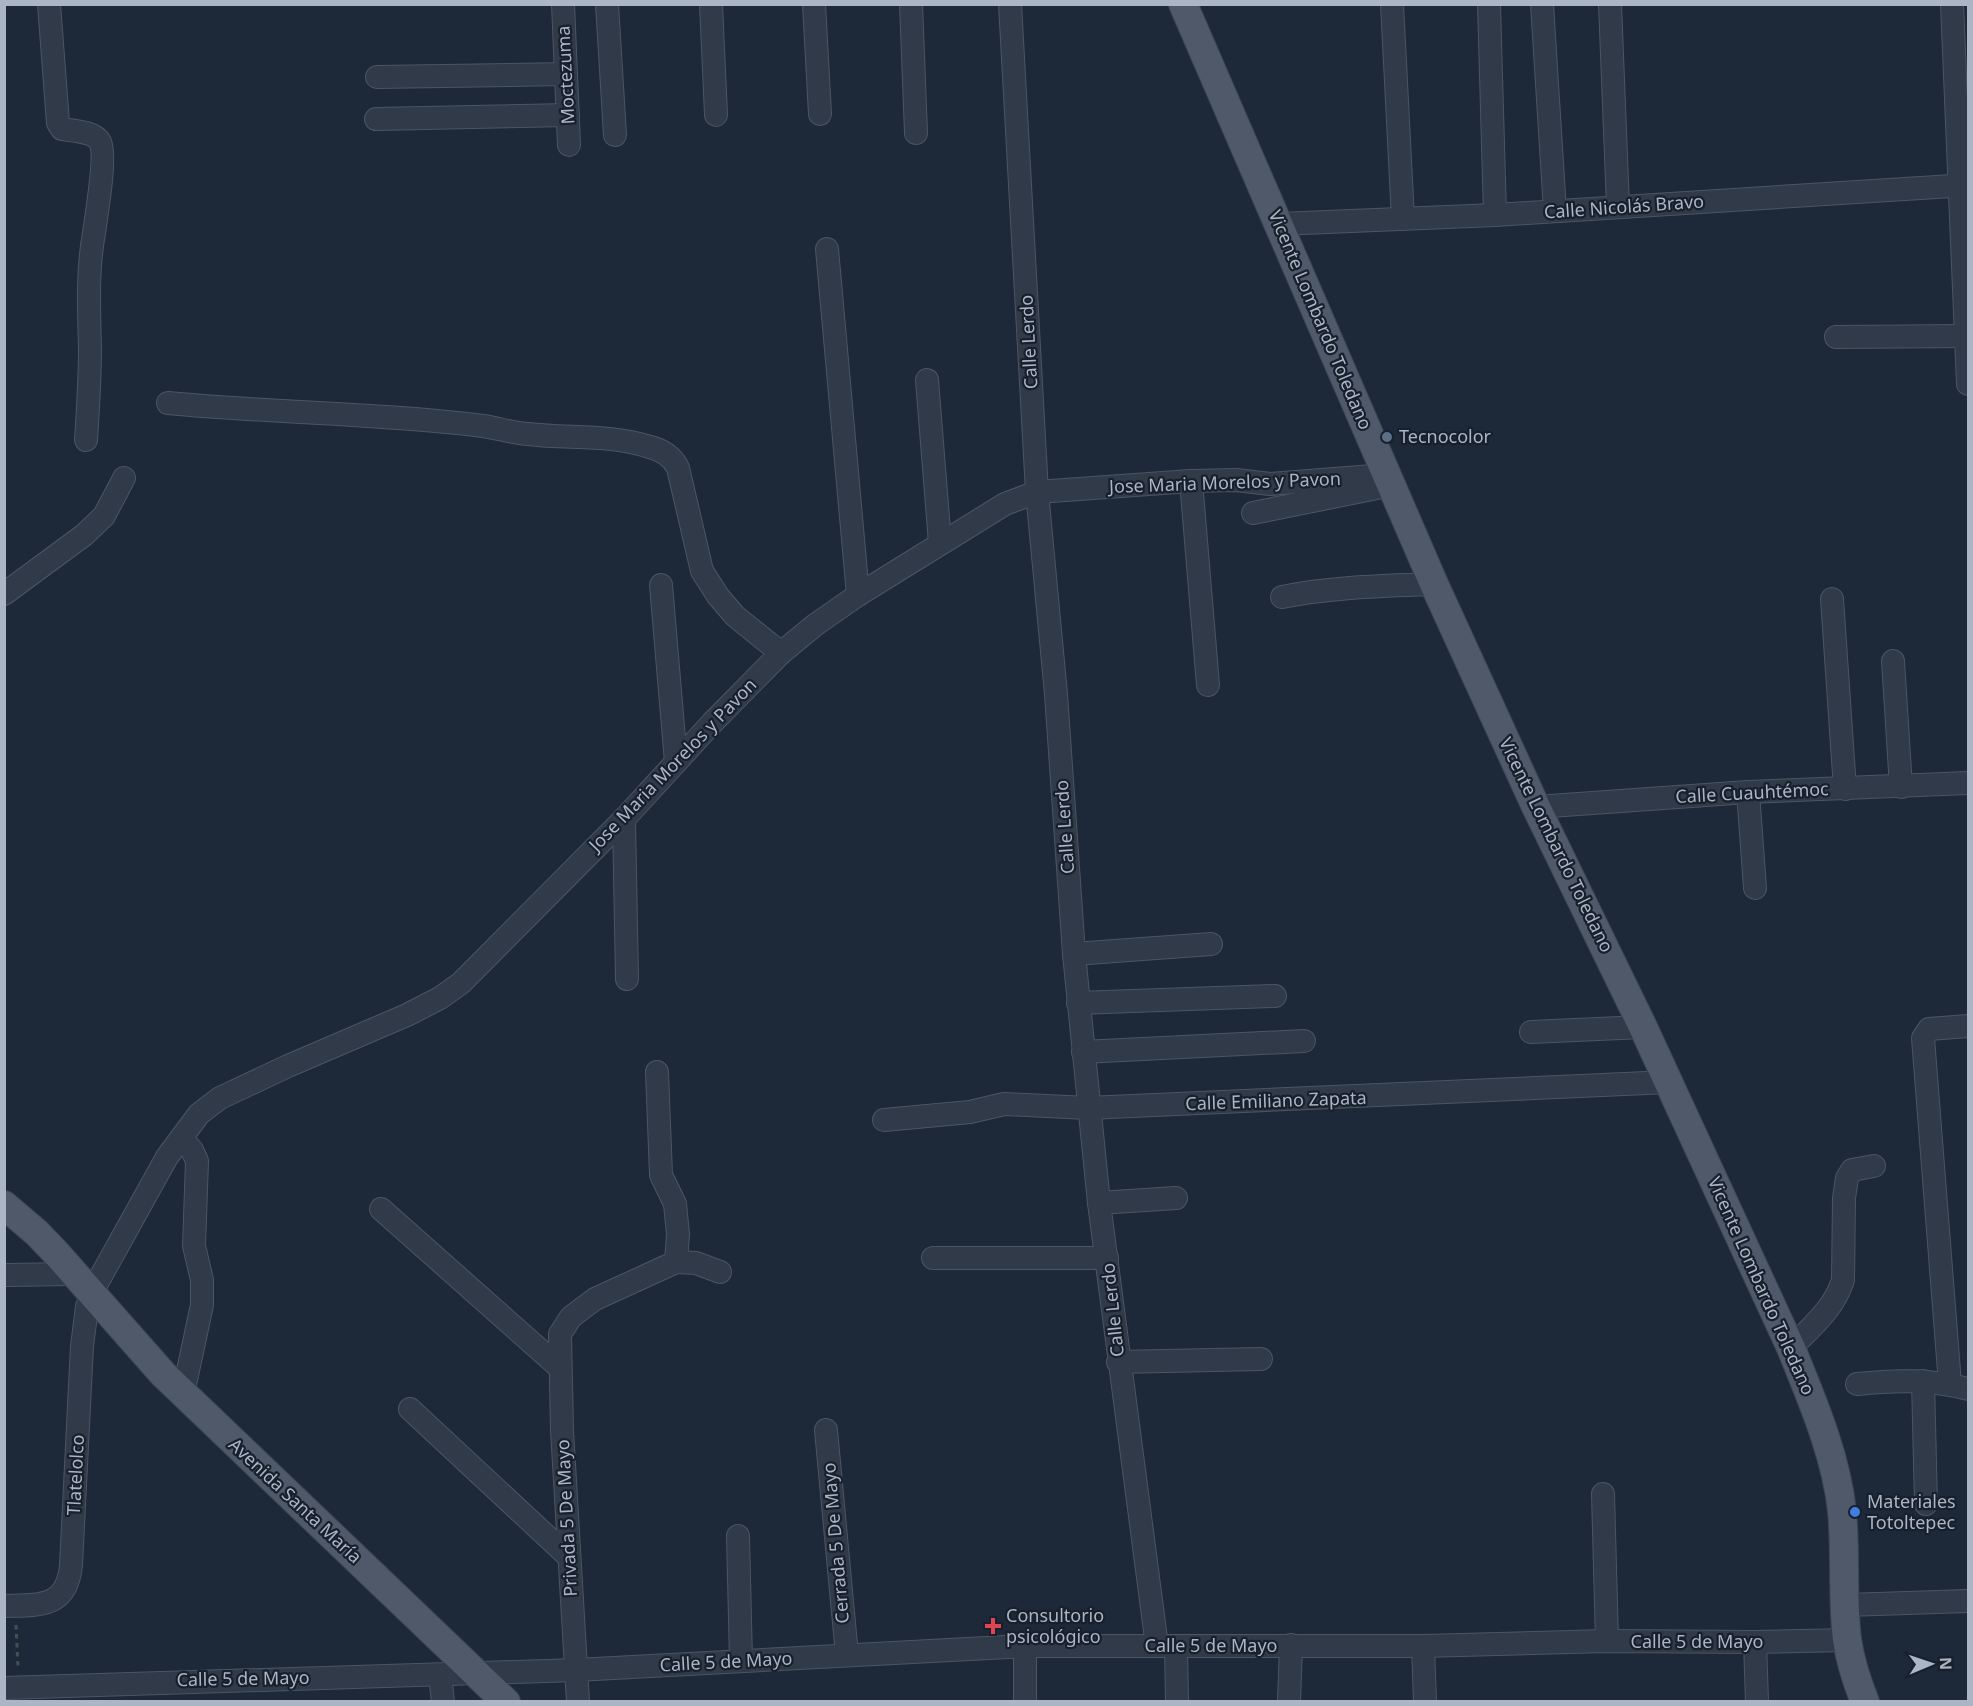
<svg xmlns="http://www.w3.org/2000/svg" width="1973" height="1706" font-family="'Noto Sans',sans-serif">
  <rect width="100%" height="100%" fill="#1d2938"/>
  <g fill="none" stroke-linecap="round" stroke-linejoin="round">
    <defs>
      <g id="minor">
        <path d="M49 4 58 123 62 129C73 131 94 131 100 142 107 155 96 217 94 233 87 271 89 310 90 348 90 379 88 409 86 440"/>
        <path d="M563 4 569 145"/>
        <path d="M607 4 615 135"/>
        <path d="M711 4 716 115"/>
        <path d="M814 4 820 114"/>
        <path d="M911 4 916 133"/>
        <path d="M1010 4 1037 492 1056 694 1074 954 1099 1203 1157 1646"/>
        <path d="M1392 4 1403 219"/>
        <path d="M1489 4 1495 215"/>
        <path d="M1542 4 1555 211"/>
        <path d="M1610 4 1618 207"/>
        <path d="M1952 4 1968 384"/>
        <path d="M377 77 566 74"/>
        <path d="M376 119 568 115"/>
        <path d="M1279 224 1495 215 1968 185"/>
        <path d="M827 249 858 595"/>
        <path d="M1836 337 1966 336"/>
        <path d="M927 380 940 543"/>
        <path d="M168 403C273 413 378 413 483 426 498 428 512 433 528 434 569 439 610 434 650 447 662 450 672 456 678 468L702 571 718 596 735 616 781 653"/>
        <path d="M1191 481 1208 685"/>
        <path d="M1253 513 1377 488"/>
        <path d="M661 585 676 762"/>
        <path d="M4 594 84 535 104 516 124 478"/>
        <path d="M1282 597C1332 587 1383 586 1434 584"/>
        <path d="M1832 599 1845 789"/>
        <path d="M1893 661 1901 787"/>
        <path d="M1748 792 1755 888"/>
        <path d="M1536 807 1748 792 1968 783"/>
        <path d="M624 819 627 979"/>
        <path d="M1074 954 1211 944"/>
        <path d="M1078 1003 1275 996"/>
        <path d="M1531 1032 1643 1027"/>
        <path d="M1083 1052 1304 1041"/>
        <path d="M657 1072 661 1175 675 1204 678 1234 676 1262"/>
        <path d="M884 1120 970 1112 1004 1104 1088 1108 1669 1082"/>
        <path d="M181 1138 192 1150 197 1161 194 1246 202 1280V1305L183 1394"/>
        <path d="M1099 1203 1176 1198"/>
        <path d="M381 1209 559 1367"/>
        <path d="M933 1258H1107"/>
        <path d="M4 1275 73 1274"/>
        <path d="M1791 1348C1811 1327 1834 1309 1843 1280L1844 1198 1847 1178 1852 1170 1874 1166"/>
        <path d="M1118 1362 1261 1359"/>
        <path d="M1923 1381 1926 1504"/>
        <path d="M1857 1384C1895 1380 1931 1379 1968 1389"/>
        <path d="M1950 1384 1923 1038 1929 1029 1968 1026"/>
        <path d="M410 1409 569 1557"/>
        <path d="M826 1430 847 1655"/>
        <path d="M1603 1494 1607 1641"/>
        <path d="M738 1536 741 1661"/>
        <path d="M1846 1605 1968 1601"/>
        <path d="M4 1606C40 1605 67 1608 71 1565L82 1346 87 1307 91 1294 167 1157 199 1114 220 1098 288 1066 407 1015 440 998 461 983 624 819 712 723 781 653 815 625 858 595 1005 504 1037 492 1191 481 1236 480 1270 484 1385 475"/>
        <path d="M1755 1642 1757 1702"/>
        <path d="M1176 1646 1177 1702"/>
        <path d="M1423 1646 1425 1702"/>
        <path d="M440 1675 443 1702"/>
        <path d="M4 1688 576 1670 1025 1646H1423L1607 1641 1755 1642 1847 1640"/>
        <path d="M578 1702 562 1430 560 1334 571 1317 595 1299 676 1262 696 1263 720 1272"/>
        <path d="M1025 1702V1646"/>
        <path d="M1289 1702 1291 1645"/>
      </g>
      <g id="major">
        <path d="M1183 4 1434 584 1536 807 1643 1027 1791 1348C1812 1400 1836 1455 1842 1511 1846 1553 1842 1597 1847 1639 1850 1661 1857 1682 1865 1702"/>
        <path d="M4 1205 37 1233 57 1254 163 1374 506 1702"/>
      </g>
    </defs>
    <use href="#minor" stroke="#4c5563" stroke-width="24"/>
    <use href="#major" stroke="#3b4451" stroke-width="30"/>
    <path stroke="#3d5356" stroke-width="3" stroke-dasharray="4.5 4.5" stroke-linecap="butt" d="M16 1625 18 1667"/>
    <use href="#minor" stroke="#313a48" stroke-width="22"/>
    <use href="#major" stroke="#4f5969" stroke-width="28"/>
  </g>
  <circle fill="#5c6f8a" stroke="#17202c" stroke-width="2" cx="1387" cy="437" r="6"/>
  <circle fill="#3f7fe0" stroke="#17202c" stroke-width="2" cx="1855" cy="1512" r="6"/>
  <path fill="#e0444e" stroke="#17202c" stroke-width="2" d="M990 1617h6v6h6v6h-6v6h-6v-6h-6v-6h6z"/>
  <g text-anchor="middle" stroke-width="4.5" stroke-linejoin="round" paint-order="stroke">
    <g font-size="18" fill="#abb5c5" stroke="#17202c">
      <text transform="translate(566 75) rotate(-93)" y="6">Moctezuma</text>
      <text transform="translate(1624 207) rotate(-4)" y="6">Calle Nicolás Bravo</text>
      <text transform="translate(1320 320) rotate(67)" y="6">Vicente Lombardo Toledano</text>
      <text transform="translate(1029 342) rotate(-93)" y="6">Calle Lerdo</text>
      <text transform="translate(1225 483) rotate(-2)" y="6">Jose Maria Morelos y Pavon</text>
      <text transform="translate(673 765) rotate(-46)" y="6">Jose Maria Morelos y Pavon</text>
      <text transform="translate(1752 793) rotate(-3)" y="6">Calle Cuauhtémoc</text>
      <text transform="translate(1065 827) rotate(-94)" y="6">Calle Lerdo</text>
      <text transform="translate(1556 845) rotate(64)" y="6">Vicente Lombardo Toledano</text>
      <text transform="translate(1276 1101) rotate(-2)" y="6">Calle Emiliano Zapata</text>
      <text transform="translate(1761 1286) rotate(66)" y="6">Vicente Lombardo Toledano</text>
      <text transform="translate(1113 1310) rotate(-96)" y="6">Calle Lerdo</text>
      <text transform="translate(76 1475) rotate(-87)" y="6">Tlatelolco</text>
      <text transform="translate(295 1501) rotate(43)" y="6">Avenida Santa María</text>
      <text transform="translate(567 1518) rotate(-93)" y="6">Privada 5 De Mayo</text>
      <text transform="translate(836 1543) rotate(-95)" y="6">Cerrada 5 De Mayo</text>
      <text x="1697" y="1648">Calle 5 de Mayo</text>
      <text x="1211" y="1652">Calle 5 de Mayo</text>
      <text transform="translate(726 1662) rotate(-3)" y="6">Calle 5 de Mayo</text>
      <text transform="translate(243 1679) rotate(-1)" y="6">Calle 5 de Mayo</text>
    </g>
    <g font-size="18" fill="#abb5c5" stroke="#17202c" text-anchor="start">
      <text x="1399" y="443">Tecnocolor</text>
      <text x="1867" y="1508">Materiales<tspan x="1867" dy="21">Totoltepec</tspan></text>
      <text x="1006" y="1622">Consultorio<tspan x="1006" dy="21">psicológico</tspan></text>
    </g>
  </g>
  <rect width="1973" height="1706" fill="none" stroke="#abb5c5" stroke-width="12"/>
  <g transform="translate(1931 1664) rotate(88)" stroke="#17202c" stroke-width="4.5" paint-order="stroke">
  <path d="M0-4.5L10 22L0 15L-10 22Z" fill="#abb5c5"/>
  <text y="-9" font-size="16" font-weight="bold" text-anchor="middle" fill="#abb5c5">N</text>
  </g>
</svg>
